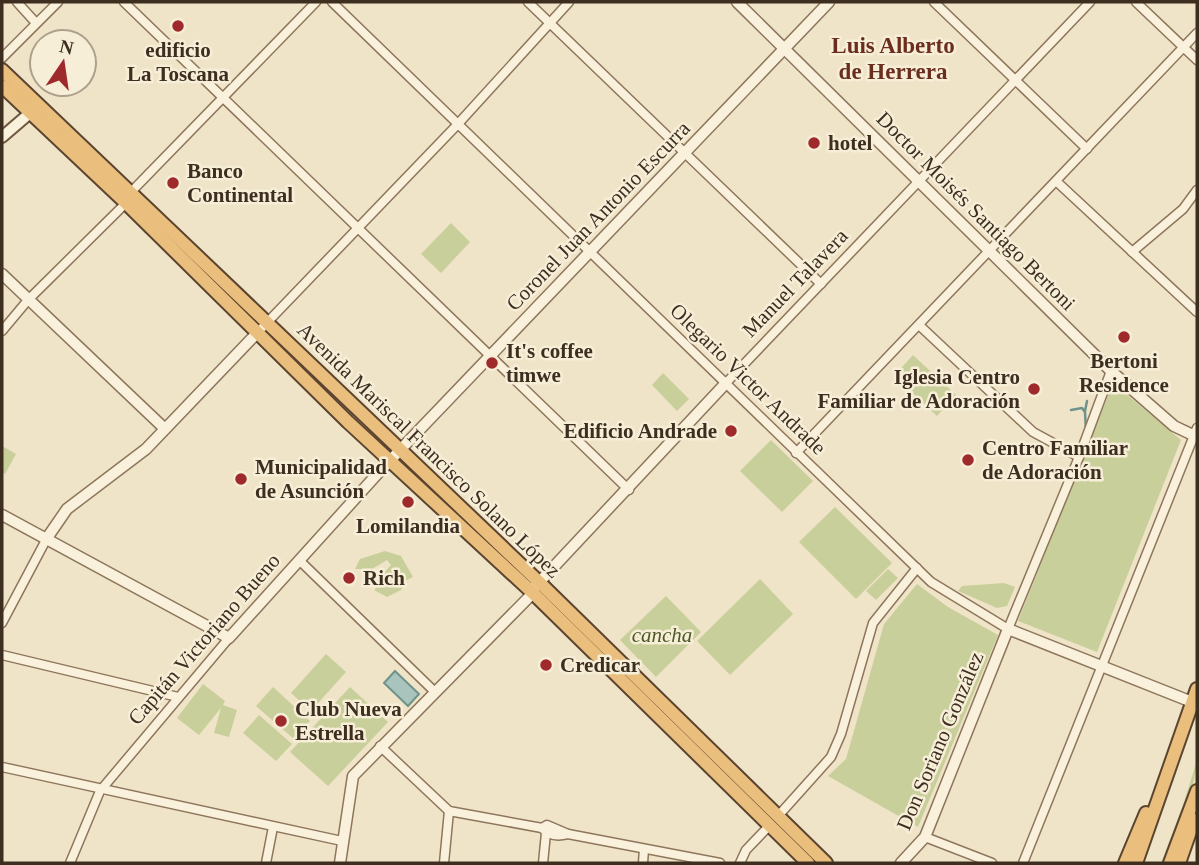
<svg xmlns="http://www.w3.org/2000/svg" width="1199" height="865" font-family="'Times New Roman',serif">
  <rect width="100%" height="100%" fill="#f0e4c8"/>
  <g fill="#c9cf9b">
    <path d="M451 223 470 242 441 273 421 254Z"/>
    <path d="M270 333 390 448 269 335Z"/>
    <path d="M913 355 956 395 937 416 894 376Z"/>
    <path d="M663 373 689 399 677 411 652 385Z"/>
    <path d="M1113 383 1181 440 1097 652 1018 621Z"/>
    <path d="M771 440 813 481 782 512 740 471Z"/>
    <path d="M2 446 16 454 5 474 2 472Z"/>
    <path d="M404 461 532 582 529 584 403 464Z"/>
    <path d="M835 507 892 563 856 599 799 542Z"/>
    <path d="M385 551 401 556 413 577 405 581 401 590 387 597 374 590 381 583 382 575 391 565 387 560 372 569H355L360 559Z"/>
    <path d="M888 569 898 578 876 600 866 591Z"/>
    <path d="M760 579 793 614 730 675 697 641Z"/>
    <path d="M1004 583 1015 587 1007 606 997 608 958 591 962 586Z"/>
    <path d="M917 584 948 607 998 635 918 827 828 776 846 759 884 624Z"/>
    <path d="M666 596 701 632 656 677 620 640Z"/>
    <path d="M326 654 346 672 311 711 291 693Z"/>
    <path d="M203 684 225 701 223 705 237 710 229 737 214 733 221 708 199 735 177 718Z"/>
    <path d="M273 687 310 721 294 739 256 706Z"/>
    <path d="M350 687 388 722 328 786 290 752Z"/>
    <path d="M259 715 292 744 276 761 243 733Z"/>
    <path d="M1197 753C1197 793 1177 827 1163 863H1158Z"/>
  </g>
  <path fill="#a9c4bc" stroke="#6f938a" stroke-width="2" d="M395 671 419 694 408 706 384 683Z"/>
  <path fill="#f0e4c8" d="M1184 741 1197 746V760L1184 802 1161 863H1144Z"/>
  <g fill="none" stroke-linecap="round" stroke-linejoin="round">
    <g stroke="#6f938a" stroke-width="2.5">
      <path d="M1071 410 1082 408 1085 412 1086 431"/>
      <path d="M1085 411 1087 401"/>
    </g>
    <defs>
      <g id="minor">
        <path d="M17 2 36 23"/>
        <path d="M124 2 629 490"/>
        <path d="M332 2 931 582 1008 629 1079 457 1111 371"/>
        <path d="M528 2 821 284"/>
        <path d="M934 2 1087 149"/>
        <path d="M1136 2 1197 60"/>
        <path d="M2 58 58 2"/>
        <path d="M1056 181 1197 312"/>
        <path d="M132 191 316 2"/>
        <path d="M1132 252 1183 209 1197 190"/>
        <path d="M919 325 1033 432 1079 457"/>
        <path d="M2 331 28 300 126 203"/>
        <path d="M258 332 457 125 569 2"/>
        <path d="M726 383 1090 2"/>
        <path d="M796 453 1197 33"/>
        <path d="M299 560 435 692"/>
        <path d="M2 623 47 538"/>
        <path d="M2 655 178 697"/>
        <path d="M380 746 449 811 542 828 547 825 568 834"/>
        <path d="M2 767 342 841"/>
        <path d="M779 815 831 757 841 734 873 623 917 568"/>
        <path d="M542 828C549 836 558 837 568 834L720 863"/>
        <path d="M925 837 992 863"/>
        <path d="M70 863 100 791 229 638"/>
        <path d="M266 863 273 827"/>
        <path d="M444 863 449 811"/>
        <path d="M543 863 546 833"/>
        <path d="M643 863 644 849"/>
        <path d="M740 863 746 850 770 825"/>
        <path d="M1023 863 1197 428"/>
      </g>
      <g id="tertiary">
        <path d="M737 2 1111 371 1174 426 1197 437"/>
        <path d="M2 274 164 428"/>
        <path d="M2 515 229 638 380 471 829 2"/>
        <path d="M47 538 67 509 146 449 258 332"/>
        <path d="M340 863 353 776 533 593 532 590 726 383"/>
        <path d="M901 863 925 837 1008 629 1192 702"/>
      </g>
      <path id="secondary" d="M2 137 30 113"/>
      <g id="trunk">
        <path d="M2 70 539 582 826 863"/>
        <path d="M2 86 126 203 348 422 533 593 808 863"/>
        <path d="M1125 863 1146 813"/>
        <path d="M1136 863 1197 689"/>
        <path d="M1170 863 1197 791"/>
        <path d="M1179 863 1194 820"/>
      </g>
    </defs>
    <use href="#minor" stroke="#8d765c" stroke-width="11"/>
    <use href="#tertiary" stroke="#8d765c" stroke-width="13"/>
    <use href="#secondary" stroke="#6f573f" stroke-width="14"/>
    <use href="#trunk" stroke="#5b4430" stroke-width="16"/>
    <use href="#minor" stroke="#faf1dc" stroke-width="8"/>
    <use href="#tertiary" stroke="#faf1dc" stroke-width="10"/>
    <use href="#secondary" stroke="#faf1dc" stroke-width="10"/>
    <use href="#trunk" stroke="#eabe7c" stroke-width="12"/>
  </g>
  <g fill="#9e2a2b" stroke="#f7eed8" stroke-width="2.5">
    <circle cx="178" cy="26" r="7"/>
    <circle cx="814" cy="143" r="7"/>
    <circle cx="173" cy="183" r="7"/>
    <circle cx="1124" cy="337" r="7"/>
    <circle cx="492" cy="363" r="7"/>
    <circle cx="1034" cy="389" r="7"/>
    <circle cx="731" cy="431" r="7"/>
    <circle cx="968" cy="460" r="7"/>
    <circle cx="241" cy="479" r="7"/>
    <circle cx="408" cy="502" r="7"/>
    <circle cx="349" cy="578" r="7"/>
    <circle cx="546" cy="665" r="7"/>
    <circle cx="281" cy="721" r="7"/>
  </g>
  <g text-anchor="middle" stroke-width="5" stroke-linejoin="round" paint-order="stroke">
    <g font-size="21" font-weight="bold" fill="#3d2e20" stroke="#f7eed8" text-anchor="start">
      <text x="178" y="57" text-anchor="middle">edificio<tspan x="178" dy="24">La Toscana</tspan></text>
      <text x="828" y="150">hotel</text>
      <text x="187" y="178">Banco<tspan x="187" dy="24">Continental</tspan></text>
      <text x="506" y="358">It's coffee<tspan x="506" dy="24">timwe</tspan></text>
      <text x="1124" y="368" text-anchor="middle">Bertoni<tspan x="1124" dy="24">Residence</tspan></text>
      <text x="1020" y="384" text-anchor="end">Iglesia Centro<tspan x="1020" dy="24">Familiar de Adoración</tspan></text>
      <text x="717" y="438" text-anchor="end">Edificio Andrade</text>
      <text x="982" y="455">Centro Familiar<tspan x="982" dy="24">de Adoración</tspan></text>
      <text x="255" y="474">Municipalidad<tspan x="255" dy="24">de Asunción</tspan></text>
      <text x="408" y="533" text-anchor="middle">Lomilandia</text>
      <text x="363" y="585">Rich</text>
      <text x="560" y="672">Credicar</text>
      <text x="295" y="716">Club Nueva<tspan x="295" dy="24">Estrella</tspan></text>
    </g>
    <g font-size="21" fill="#3d2e20" stroke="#f7eed8">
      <text transform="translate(976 211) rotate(45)" y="7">Doctor Moisés Santiago Bertoni</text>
      <text transform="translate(598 216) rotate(-46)" y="7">Coronel Juan Antonio Escurra</text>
      <text transform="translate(795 283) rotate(-46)" y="7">Manuel Talavera</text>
      <text transform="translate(748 379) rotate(44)" y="7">Olegario Victor Andrade</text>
      <text transform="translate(429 450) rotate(44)" y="7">Avenida Mariscal Francisco Solano López</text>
      <text transform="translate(204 639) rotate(-49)" y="7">Capitán Victoriano Bueno</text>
      <text transform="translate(940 741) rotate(-67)" y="7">Don Soriano González</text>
    </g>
    <g font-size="21" font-style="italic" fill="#4d5a26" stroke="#f7eed8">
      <text x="662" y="642">cancha</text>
    </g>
    <g font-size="23" font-weight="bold" fill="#6b2e1e" stroke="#f7eed8">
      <text x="893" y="53">Luis Alberto<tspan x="893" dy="26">de Herrera</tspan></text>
    </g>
  </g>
  <rect width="1199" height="865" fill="none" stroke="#3d2e20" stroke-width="7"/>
  <g transform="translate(63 63) rotate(13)"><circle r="33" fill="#f7eed8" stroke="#ada18e" stroke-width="2"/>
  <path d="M0-5L12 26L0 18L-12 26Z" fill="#9e2a2b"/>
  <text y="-10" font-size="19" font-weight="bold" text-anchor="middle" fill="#3d2e20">N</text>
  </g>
</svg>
